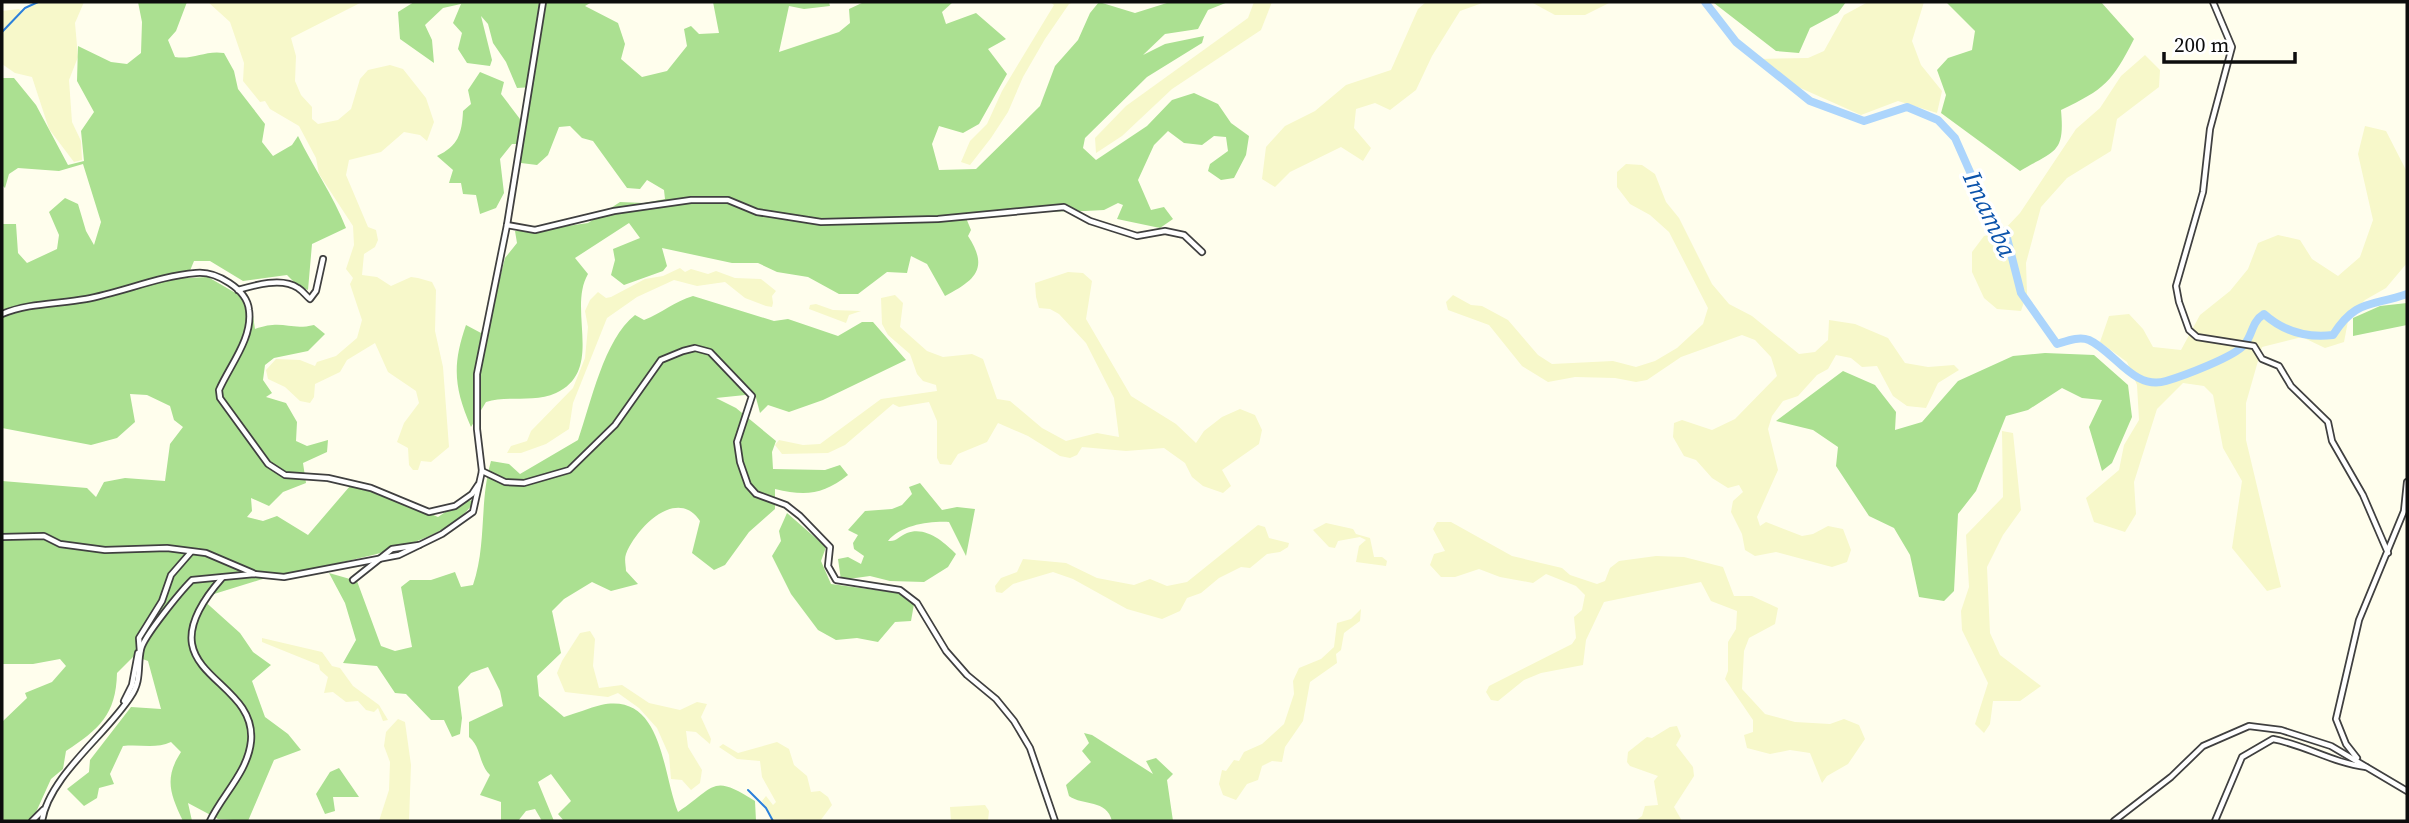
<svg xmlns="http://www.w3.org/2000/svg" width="2409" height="823" font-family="'Source Serif 4',serif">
  <rect width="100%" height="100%" fill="#fffeed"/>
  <g fill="#f7f8ca">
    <path d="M39 2H84L75 23 78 57 69 80 72 122 81 141 82 160 74 162 49 129 32 77 15 73 2 64V32L25 10Z"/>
    <path d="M208 2H362L291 38 296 56 295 81 301 95 312 107V119L318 124 338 120 351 109 360 79 368 70 390 65 403 69 426 98 434 122 427 141 420 135 404 132 381 152 349 160 346 175 368 227 376 230 378 240 375 247 364 254 362 275 377 277 391 286 411 277 418 278 432 282 436 290 435 331 443 367 449 447 431 462 421 461 418 470H413L409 465 408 448 397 442 404 423 419 403 416 391 388 372 375 343 347 360 340 372 315 384 314 397 310 403 300 401 285 387 268 379 266 370 276 359 300 360 315 366 317 362 336 356 357 338 362 320 350 284 353 278 346 269 354 245 353 226 319 174 316 158 299 126 270 109 265 101 260 102 243 81 244 63 230 22Z"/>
    <path d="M1050 2H1074L1069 4 1045 39 1023 77 1008 112 991 138 970 165 961 162 970 141 987 124 1002 91 1054 5Z"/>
    <path d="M1254 2H1272L1261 30 1172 89 1122 136 1096 153 1095 138 1126 106 1248 18Z"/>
    <path d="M1426 2H1485L1460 11 1432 56 1416 90 1390 110 1375 103 1356 109 1354 128 1371 148 1363 161 1341 147 1290 172 1275 187 1262 179 1266 147 1285 126 1315 111 1346 85 1391 70 1418 9Z"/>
    <path d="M1531 2H1611L1585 15H1555Z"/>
    <path d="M1868 2H1924L1912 41 1921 65 1942 91 1937 113 1898 101 1861 115 1776 77 1758 59 1808 58 1824 51 1844 15Z"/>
    <path d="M19 9 22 12 2 30V11Z"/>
    <path d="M2145 55 2160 70 2159 87 2117 119 2111 151 2067 178 2041 207 2026 263 2027 293 2021 311 1997 309 1984 298 1972 272V252L1984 236 2002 232 2020 213 2076 129 2100 108 2121 76Z"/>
    <path d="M2365 126 2386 131 2407 172V263L2386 288 2365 300 2349 316 2344 342 2325 348 2302 337 2262 347 2246 403V440L2281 587 2267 591 2232 548 2242 481 2223 448 2213 395 2204 386 2183 383 2157 409 2134 482 2136 514 2125 532 2094 522 2086 498 2119 470 2124 445 2139 420 2137 385 2127 362 2100 342 2109 316 2129 314 2143 329 2153 347 2181 350 2200 315 2230 291 2248 269 2258 243 2278 235 2300 240 2312 259 2338 276 2360 257 2373 220 2358 154Z"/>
    <path d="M1626 164 1642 165 1655 174 1666 202 1679 218 1712 284 1729 304 1752 316 1799 354 1815 352 1828 340 1829 320 1855 324 1888 338 1905 363 1928 367 1954 365 1959 370 1938 383 1926 408 1907 406 1893 396 1877 366 1862 367 1851 358 1836 355 1828 369 1817 375 1798 396 1783 401 1772 416 1768 429 1778 470 1757 517 1760 526 1766 522 1802 536 1813 534 1828 526 1843 529 1851 550 1847 562 1832 567 1776 552 1755 556 1745 550 1742 534 1731 512 1733 501 1743 492 1739 485 1728 488 1712 478 1696 460 1684 456 1673 437 1674 423 1682 420 1712 430 1735 419 1777 376 1771 357 1755 340 1742 335 1681 357 1647 380 1636 382 1615 378 1575 377 1548 382 1522 366 1489 325 1448 310 1446 302 1453 295 1471 305 1482 306 1508 320 1538 355 1552 364 1613 361 1636 367 1655 361 1677 348 1703 324 1708 308 1669 232 1650 215 1630 204 1617 187V172Z"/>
    <path d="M680 268 685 272 691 269 708 274 716 271 735 278 761 279 776 291 772 296 773 303 772 307 766 306 745 298 725 282 697 286 674 280 637 297 607 318 573 403 569 429 546 444 521 453H507L511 446 527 441 531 431 573 388 585 358 588 327 585 311 590 300 598 292 606 298 611 297 645 279 663 276Z"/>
    <path d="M1068 272 1083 273 1092 281 1086 319 1131 396 1176 424 1196 443 1204 431 1222 417 1240 409 1255 415 1262 430 1259 444 1222 470 1231 486 1223 493 1203 486 1192 477 1185 463 1164 448 1126 451 1082 447 1077 455 1070 458 1060 456 1028 436 998 423 987 442 958 454 951 465 940 464 937 458V421L929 402 899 407 893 404 845 445 828 453 782 454 775 445 779 440 803 445 820 444 881 399 937 391 936 385 923 381 917 374 910 354 888 335 882 324 881 298 895 295 903 303 900 327 927 351 943 357 972 354 983 359 997 399 1010 401 1042 428 1066 441 1097 433 1119 437 1114 398 1086 343 1059 314 1050 309 1039 308 1036 297 1035 283Z"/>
    <path d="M816 304 833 310 861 311 849 315 846 323 809 309 810 305Z"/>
    <path d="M2002 431 2013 433 2021 510 2003 535 1987 567 1990 633 2000 655 2041 686 2020 701H1993L1990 724 1984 733 1975 724 1988 683 1962 630 1961 611 1969 587 1966 535 2003 497Z"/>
    <path d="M1437 522H1451L1512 556 1562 568 1570 575 1597 584 1605 581 1610 568 1619 561 1656 556 1684 557 1723 567 1734 596H1752L1778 608 1775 624 1749 638 1744 651 1742 689 1765 714 1795 722 1830 724 1844 719 1859 725 1865 739 1848 764 1827 776 1822 783 1810 753 1790 750 1770 754 1747 748 1744 735 1753 732V720L1725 679 1728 671V642L1736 629 1737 611 1711 601 1701 582 1604 602 1586 640 1583 665 1541 673 1524 680 1498 701 1491 700 1486 692 1489 686 1572 644 1576 638 1574 617 1582 610 1585 595 1576 586 1546 574 1533 583 1500 577 1479 569 1455 577H1441L1430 565 1434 554 1445 551 1433 529Z"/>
    <path d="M1326 523 1353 529 1356 534 1370 538 1374 557H1382L1387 561 1386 566 1356 562 1359 546 1366 540 1360 537 1338 541 1335 548 1329 547 1313 530Z"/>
    <path d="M1258 525 1265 527 1269 538 1289 543 1288 547 1280 552 1267 554 1250 568 1241 567 1219 578 1201 593 1187 598 1180 611 1162 619 1127 609 1073 579 1053 572 1013 584 1002 593 996 592 995 586 1001 578 1017 572 1023 559 1066 563 1097 578 1134 585 1150 579 1167 586 1187 582Z"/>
    <path d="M1361 609 1360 621 1344 633 1341 650 1336 654 1337 663 1310 682 1303 721 1285 747 1282 762 1272 761 1262 766 1258 780 1247 784 1236 800 1223 795 1219 784 1222 770 1226 771 1234 760 1239 761 1244 752 1262 744 1284 724 1294 694 1293 681 1299 668 1321 659 1334 647 1337 623 1351 619Z"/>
    <path d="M590 631 595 639 593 666 599 688 622 685 649 703 680 710 697 702 707 704 701 717 711 739 710 744 696 732 686 731 688 747 702 770 700 783 691 790 682 780 671 779 669 755 657 728 639 708 618 693 608 697 565 692 557 673 562 661 580 633Z"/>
    <path d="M262 638 322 652 332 666 340 668 353 686 379 705 388 720 383 721 378 708 374 712 366 710 358 701 346 702 333 692 324 693 328 677 320 670 319 665 262 642Z"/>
    <path d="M398 719 405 722 411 765 409 821H379L389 790 390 762 384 746 386 732Z"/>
    <path d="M1677 726 1681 736 1676 745 1693 767 1694 776 1674 807 1682 821H1635L1642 816 1645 806 1658 805 1654 781 1658 776 1630 766 1627 762 1628 752 1647 737 1652 738 1670 727Z"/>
    <path d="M777 742 789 749 794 765 807 776 811 792 820 791 828 797 832 805 820 821 772 819 762 801 766 796 773 805 776 802 762 777 760 761 737 759 719 747 723 744 738 753Z"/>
    <path d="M985 805 989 811 988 821H951L950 807Z"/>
  </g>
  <g fill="#abe091">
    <path d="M138 2H187L176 31 168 40 175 57C194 60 205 50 224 53L234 71 238 89 265 124 262 142 273 156 292 145 298 136C313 167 333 195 346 228L312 244 308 290 298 286 287 275 243 281 210 261H194L187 278 208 277 251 302 255 329C284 319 289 331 314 325L325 334 308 351 274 358 265 365 263 380 272 393 266 397 286 403 297 422 296 441 307 446 328 440 327 452 303 463 306 483 283 492 269 506 251 498 252 511 247 517 263 521 277 516 308 535 350 486 392 497 438 517 460 502 475 500C445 552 319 564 263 579 242 585 222 592 201 598L240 633 253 652 271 665 252 681 265 717 288 734 301 750 274 760 248 821 218 819 188 803 192 821H183C170 794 164 778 181 752L171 742C156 749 140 744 123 746L110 774 114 784 99 788 97 798 84 806 67 789 89 772 90 760 131 707 161 709 148 661 134 656 117 673C116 715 99 729 66 751L63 769 51 779 32 821H2V722L27 698 25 693 52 682 66 666 60 659 33 664H2V481L87 488 96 497 104 482 125 478 165 481 170 444 183 427 174 420 170 406 147 395 130 394 135 422 117 438 91 445 2 428V224H16L18 253 27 263 57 249 59 235 49 212 65 198 78 204 86 231 94 245 101 222 83 164 59 171 18 168 9 174 5 188 2 185V78H14L36 105 68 165 84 161 81 131 94 112 77 81 78 46 111 62 127 64 141 53 142 22Z"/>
    <path d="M414 2H592L585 6 618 23 625 44 621 59 642 77 667 71 687 46 684 29 691 26 699 34 719 33 713 2H829L830 6 804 9 789 6 779 52 839 32 850 23 849 9 864 2H953L942 12 946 24 976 13 1006 39 988 49 1007 74 979 124 963 133 939 126 932 144 939 170 976 169 1040 106 1055 66 1078 40 1090 13 1099 2 1135 13 1170 2H1228L1208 10 1198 29 1165 34 1143 55 1165 44 1204 36 1202 43 1147 77 1085 138 1083 148 1096 160 1147 126 1172 100 1194 93 1218 104 1231 123 1249 136 1246 155 1234 178 1221 180 1208 171 1210 164 1228 151 1226 137 1214 136 1202 145 1184 143 1168 131 1154 145 1138 180 1151 210 1164 207 1173 219 1160 228 1117 219 1123 205 1118 203 1104 210 1085 211 964 213 971 230 968 236C989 268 976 280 945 296L927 264 911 256 907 273 887 272 858 294H839L808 277 777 272 758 263H732L662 248 667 266 663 271 624 285 611 275 615 260 613 249 640 238 629 223 575 258 588 274C567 310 605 370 556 393 534 403 507 395 486 402L471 427C454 388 452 365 466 325L481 333 492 309 505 258 517 243 515 231 540 230 588 223 620 202 644 203 665 199 664 190 647 180 640 189 627 188 593 141 582 138 570 126 559 127 548 155 537 165 521 163V144H512L500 159 504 193 496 208 480 214 476 195 463 194 461 183H449L453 170 437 156C458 146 462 134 463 111L471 104 468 90 480 72 504 82 501 94 523 123 533 87 517 88 506 62 493 43 488 24 481 16 492 60 490 66 467 63 458 49 462 33 453 23 461 4 443 8 425 25 432 40 434 63 400 39 398 12Z"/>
    <path d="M1846 2 1838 13 1810 28 1799 53 1776 51 1714 3Z"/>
    <path d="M1946 2H2101L2134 39C2112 82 2105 89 2061 110 2065 154 2055 150 2020 171L1941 113 1946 95 1937 70 1948 58 1972 50 1975 31Z"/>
    <path d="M693 296 774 321 788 319 838 336 862 322H873L906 360 823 400 789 412 768 405 760 413 755 394 716 398 736 408 776 441 772 452 773 469 825 470 840 465 848 475C823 495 805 496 775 489V509L749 532 725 565 714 570 692 553 700 521C677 486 636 528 626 554 624 559 626 566 626 571L638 584 611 591 592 582 564 599 552 611 561 653 537 676 539 696 564 717C577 713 589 708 601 705 663 692 662 773 678 812 716 787 711 773 755 801L756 821H564L558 814 571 801 551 774 538 782 554 821H542L535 809 526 811 518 821H501V802L480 795 490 775C478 763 482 748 469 737V722L503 706 500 691 488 667 471 673 458 687 462 718 460 734 452 737 444 720H431L406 694 395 693 377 666 343 663 356 640 345 603 329 573 357 581 381 646 395 651 412 647 401 587 410 580H431L455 572 461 587 473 585C487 544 479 503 491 461L509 464 520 474 578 440C591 403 604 339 635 315L644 320C662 313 675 301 693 296Z"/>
    <path d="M2407 303V325L2353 336V318L2380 306Z"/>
    <path d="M2045 353 2094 355 2128 385 2132 417 2112 463 2102 471 2089 427 2102 400 2082 398 2062 388 2028 410 2006 416 1976 491 1958 514 1954 591 1944 601 1919 597 1910 555 1894 528 1869 516 1836 466 1838 447 1813 430 1776 421 1843 371 1875 385 1896 412 1895 430 1922 422 1958 381 2013 356Z"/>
    <path d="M920 483 942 510 957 507 975 509 966 556 949 522C929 521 901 525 888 541 897 542 899 536 907 533 926 526 944 542 956 554L948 567 924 582 890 581 870 576 841 580 838 559 848 557 861 564 864 556 854 549 853 543 858 535 848 530 865 511 892 509 902 505 912 494 909 487Z"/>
    <path d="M787 513 826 547 821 561 831 584 898 593 914 604 911 621 895 622 878 642 857 638 836 640 818 630 791 594 772 556 781 541 779 531Z"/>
    <path d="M1084 733 1092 735 1153 774 1146 761 1156 758 1173 774 1167 780 1173 821H1112C1107 799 1083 806 1069 796L1066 785 1091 762 1082 751 1089 743Z"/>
    <path d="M339 768 359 797H333L335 811 325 814 316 794 330 772Z"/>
  </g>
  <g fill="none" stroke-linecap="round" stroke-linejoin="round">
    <g stroke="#2c81da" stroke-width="2">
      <path d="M2 32 25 8 38 2"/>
      <path d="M748 790 766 808 773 821"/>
    </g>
    <path stroke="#acd5fc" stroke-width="8" d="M1705 2 1736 42 1810 101 1864 121 1907 107 1938 120 1955 138 1990 217 2007 238 2021 293 2057 344C2067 341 2079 336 2089 340 2114 351 2134 391 2166 381 2183 376 2234 357 2244 345 2253 335 2251 322 2264 314 2284 332 2307 338 2333 335 2356 299 2370 307 2407 294"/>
    <defs>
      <g id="minor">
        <path d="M2213 2 2232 47 2210 129 2203 192 2176 286 2179 302 2189 330 2197 337 2254 346 2262 359 2279 366 2291 386 2328 422 2332 441 2363 495 2388 553"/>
        <path d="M507 225 535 230 614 211 691 200H728L757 212 821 222 938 219 1064 207 1090 221 1137 236 1165 231 1184 235 1202 252"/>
        <path d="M238 290C255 285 282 277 298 288 303 291 306 296 310 299L316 291 323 259"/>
        <path d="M2 314C28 303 58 304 86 299 123 292 159 276 196 273 216 271 247 289 249 310 253 338 230 365 219 390L220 398 268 464 285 475 328 478 371 488 429 512 455 506 472 494 478 485"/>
        <path d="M482 471 505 482 524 483 569 470 615 425 661 360 683 351 695 348 710 352 752 396 737 442 740 462 748 485 756 494 786 505 800 516 830 547 828 566 836 580 900 590 917 603 946 651 967 675 996 699 1014 721 1030 748 1055 821"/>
        <path d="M2 537 44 536 60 544 105 550 167 548 206 553 253 573"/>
        <path d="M353 580 392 549 419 545"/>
        <path d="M140 652 139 638 162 601 171 575 191 552"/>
        <path d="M124 701 132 685 138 653"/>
        <path d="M2357 758 2346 744 2336 719 2359 620 2404 511 2407 482"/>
        <path d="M32 821 43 810"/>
        <path d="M42 821C49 776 107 734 131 696 142 680 137 666 141 649 144 636 181 591 192 580L254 574 284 577 399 555 442 534 473 512 482 471 477 429V374L507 225 543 2"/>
        <path d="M210 821C222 795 248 772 251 741 257 674 137 675 222 578"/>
        <path d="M2114 821 2171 777 2203 746 2249 726 2281 730 2331 746 2407 791"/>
        <path d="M2215 821 2242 757 2273 739C2305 745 2333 763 2366 767"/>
      </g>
    </defs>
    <use href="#minor" stroke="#404040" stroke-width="8"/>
    <use href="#minor" stroke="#fff" stroke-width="4.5"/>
  </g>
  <g text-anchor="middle" stroke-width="7" stroke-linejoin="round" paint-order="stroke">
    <g font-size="26" font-style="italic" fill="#0b53ab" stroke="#fff">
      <text transform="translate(1990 214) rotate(65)" y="9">Imamba</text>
    </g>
  </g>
  <rect width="2409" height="823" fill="none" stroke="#0d0d0d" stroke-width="7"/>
  <path d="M2164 52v10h131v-10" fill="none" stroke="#0d0d0d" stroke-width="3.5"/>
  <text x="2174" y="52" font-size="21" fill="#0d0d0d" stroke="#ffffff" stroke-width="5" paint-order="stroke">200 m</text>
</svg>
